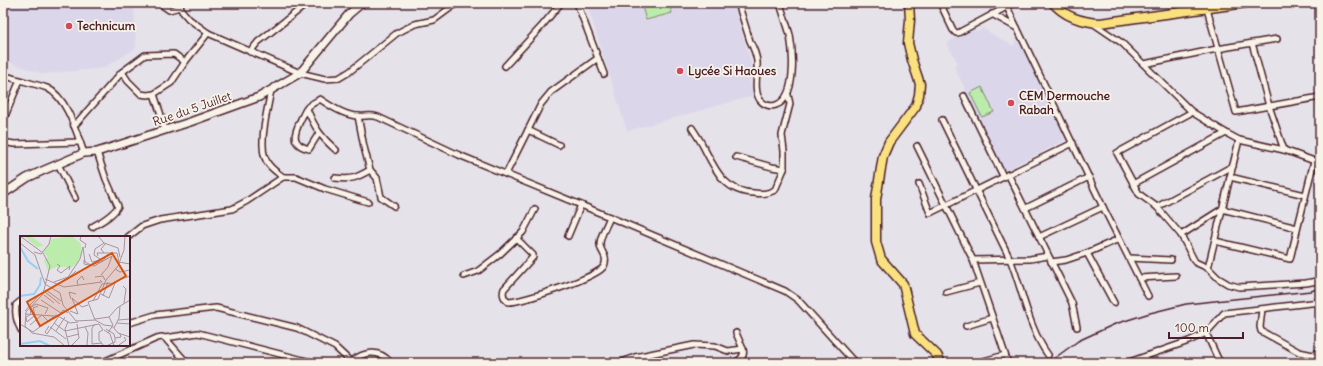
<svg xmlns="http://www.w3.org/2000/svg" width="1323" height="366" font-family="Delius,sans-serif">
  <rect width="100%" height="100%" fill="#e6e2e9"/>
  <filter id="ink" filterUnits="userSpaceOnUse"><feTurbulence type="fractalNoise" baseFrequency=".025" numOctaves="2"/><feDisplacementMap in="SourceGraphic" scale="8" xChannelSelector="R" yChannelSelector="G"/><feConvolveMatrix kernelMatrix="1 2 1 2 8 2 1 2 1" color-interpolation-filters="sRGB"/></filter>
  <g filter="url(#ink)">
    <g fill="#dbd6ea">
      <path d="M3 3H134L136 48 104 68 43 74 3 60Z"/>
      <path d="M587 3H733L751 63 750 80 753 91 752 96 627 131Z"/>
      <path d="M982 28 1013 46 1018 37 1067 139 1004 171 954 66 958 63 947 43 971 30 979 31Z"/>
    </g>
    <g fill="#bbecac" stroke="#82866c">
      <path d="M641 3H669L672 13 646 20Z"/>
      <path d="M982 87 994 112 982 117 970 93Z"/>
    </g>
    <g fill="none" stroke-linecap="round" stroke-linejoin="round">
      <defs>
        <g id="minor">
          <path d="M159 3 169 10 180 7"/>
          <path d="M179 3 182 11 189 19 208 33 300 73 325 79 339 78 349 72 397 33 415 24 434 20 457 3"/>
          <path d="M577 3 604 74"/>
          <path d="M738 3C742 16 746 28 750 41 753 47 756 54 757 61 758 73 753 90 760 100 764 105 771 107 776 105 797 98 793 52 790 35 787 24 783 14 780 3"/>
          <path d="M940 3 953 30 956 33H958L1014 3"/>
          <path d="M1007 7 1103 207 1148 296"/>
          <path d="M1207 9 1236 112 1320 97"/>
          <path d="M992 14 1017 28"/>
          <path d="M1094 24 1122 43 1192 112 1226 133 1239 140 1284 150 1320 163"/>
          <path d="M1252 43 1269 106 1284 150"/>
          <path d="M250 52 258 42 308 3"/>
          <path d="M1144 64 1217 49 1277 39"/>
          <path d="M505 66 541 27 561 3"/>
          <path d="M122 72 128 81 141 94 147 95 154 94 171 83 185 62 208 33"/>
          <path d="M3 75C17 80 33 83 47 88 67 97 77 134 84 153"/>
          <path d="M271 90C268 108 257 147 267 162 270 168 278 173 283 177H296L325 189 368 202"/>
          <path d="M154 94 160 112 165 130"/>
          <path d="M964 96 1003 176"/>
          <path d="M307 109C315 128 320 136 336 150"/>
          <path d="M1192 112 1117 153 1139 194 1157 207 1181 235 1195 262 1208 268 1218 278 1228 284 1239 287 1306 283 1317 281 1320 279"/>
          <path d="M942 120 1010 259C1023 291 1028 327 1048 355"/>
          <path d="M3 121 20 80"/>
          <path d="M74 126 122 72 145 55 174 54 185 62"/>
          <path d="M692 128C696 134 700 140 703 146 715 169 724 192 754 193 762 194 767 194 775 190L784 169V151L782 135 790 104 788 95"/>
          <path d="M528 130 559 145"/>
          <path d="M319 133 309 149C290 144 294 134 301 119 303 116 304 111 307 108 310 104 316 102 320 99 330 106 345 116 358 116 366 117 368 114 378 117L459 155 581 205 785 291 798 300 855 363"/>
          <path d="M3 142 14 144 80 142"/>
          <path d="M917 146 973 260 1008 363"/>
          <path d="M736 157 772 167 784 169"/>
          <path d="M58 164 75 198"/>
          <path d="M370 170 377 178 381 197 394 206"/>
          <path d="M506 174 541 104 551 92 598 58"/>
          <path d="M1008 174 1072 303 1077 327"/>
          <path d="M1230 177 1305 195"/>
          <path d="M335 178C352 180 356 178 370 170L364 147 358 116"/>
          <path d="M919 184 930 213 1073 143"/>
          <path d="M1133 184 1226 133"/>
          <path d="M1157 207 1233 166"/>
          <path d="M1026 208 1089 177"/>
          <path d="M92 227C100 222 114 215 118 206L106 179 97 152"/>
          <path d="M1181 235 1222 209 1297 228"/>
          <path d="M568 236 581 205"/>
          <path d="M128 237 142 226 160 220 232 209 247 201 283 177"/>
          <path d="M1039 237 1103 207"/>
          <path d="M516 238 533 255V257L504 289C502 294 504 299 508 302 522 302 599 277 604 266 609 255 599 252 600 243 601 234 607 225 610 217"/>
          <path d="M1215 241 1290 259 1314 161H1317"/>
          <path d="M1087 253 1119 239"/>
          <path d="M1129 258 1171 260"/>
          <path d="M973 260 1030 259 1048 256"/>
          <path d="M1051 262 1066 260 1087 253 1114 303"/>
          <path d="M1208 268 1239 140"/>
          <path d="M464 276 478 271 500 254 523 232 535 209"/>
          <path d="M1139 278 1176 276"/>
          <path d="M946 292 980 283"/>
          <path d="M21 301 16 305C15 313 17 323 21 330"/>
          <path d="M1262 309 1260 327 1261 331 1299 352 1313 355 1320 351"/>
          <path d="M129 323 155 315 216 308 297 328 335 347 352 363"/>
          <path d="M966 326 992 318"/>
          <path d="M736 333 743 349"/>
          <path d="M1206 333 1218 359 1222 363"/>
          <path d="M165 338 198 333 315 363"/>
          <path d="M351 362C364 351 379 349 391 363"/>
          <path d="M1129 362 1189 341 1206 333 1224 313 1320 302"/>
          <path d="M101 363 157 338 162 337 165 338 187 363"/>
          <path d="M620 363 635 357 694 345 715 346 728 351 743 349C745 356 741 359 735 363"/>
          <path d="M976 363 1005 355"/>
        </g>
        <path id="tertiary" d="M3 194 27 178 42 171 84 153 97 152 190 122 259 97 300 73 349 14 362 3"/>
        <g id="primary">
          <path d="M909 3 910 20 908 43 912 60 920 84 919 95 916 106 889 142 883 156 876 199V242L881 259 903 284 915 334 937 355 941 363"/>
          <path d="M1053 3C1065 17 1082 22 1100 23L1246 3"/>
        </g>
      </defs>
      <use href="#minor" stroke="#4a1f2b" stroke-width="8"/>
      <use href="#tertiary" stroke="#4a1f2b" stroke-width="10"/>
      <use href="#primary" stroke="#4a1f2b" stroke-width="11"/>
      <use href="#minor" stroke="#f7f3e8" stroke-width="5"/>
      <use href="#tertiary" stroke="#f7f3e8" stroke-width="7"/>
      <use href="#primary" stroke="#fae180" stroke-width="8"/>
      <path stroke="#4a1f2b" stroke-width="1.5" d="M1048 363 1078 341 1115 324 1150 313 1186 304 1311 291 1320 288"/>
    </g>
  </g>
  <g fill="#d1495b" stroke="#f7f3e8" stroke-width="1.5">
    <circle cx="69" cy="26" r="4"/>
    <circle cx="680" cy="71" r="4"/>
    <circle cx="1011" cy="103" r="4"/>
  </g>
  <g text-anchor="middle" stroke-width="3.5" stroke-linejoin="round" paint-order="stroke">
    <g font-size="12" font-weight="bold" fill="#4a1f2b" stroke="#f7f3e8" text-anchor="start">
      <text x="77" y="30">Technicum</text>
      <text x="688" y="75">Lycée Si Haoues</text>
      <text x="1019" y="100">CEM Dermouche<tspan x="1019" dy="14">Rabah</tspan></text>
    </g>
    <g font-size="12" fill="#4a1f2b" stroke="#f7f3e8">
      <text transform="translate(192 109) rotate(-19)" y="4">Rue du 5 Juillet</text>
    </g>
  </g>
  <g transform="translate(20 236)">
    <rect width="110" height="110" fill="#e6e2e9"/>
    <path d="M3 0H11L24 10 17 11ZM52 0 61 8V20L56 28 52 31H36L28 35 24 24 28 21 23 16 32 3Z" fill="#bbecac"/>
    <path fill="none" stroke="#96cef6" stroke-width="2" d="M0 11 8 25 18 33M0 60 14 58 20 49 21 41M0 108 20 105 30 110"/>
    <path fill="none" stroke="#a8949d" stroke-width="1" d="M0 0 23 17 30 30 23 58 6 76 5 90 12 97 34 101 45 110M61 0 60 4 66 8 65 12M78 0 84 7 98 12 100 21M0 7 15 19 25 48 40 57 43 69 56 85 75 84 84 89 92 90 98 97 110 101M84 7 75 13 74 19 83 25 88 18M14 16 21 18 29 8 31 0M84 17 81 13 86 7M69 18 72 26 80 24M78 20 77 17H97L99 26 110 28M64 24V28L74 30 92 20 88 31 81 39M37 28 40 30 37 34 41 37 50 30 49 34M95 33 100 36 110 34M75 41 83 40 85 44M25 43 44 51 82 46 80 44M45 45 56 35M34 46 48 41 60 23 63 11 65 26 71 29 83 25M94 46 110 40M58 49 57 45 62 40 64 44M103 50 106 53 104 67M26 54 41 65M25 56 40 68M24 59 34 67M83 60 88 46M51 63 49 56 56 58M21 64 41 77M73 65 82 48 95 47 89 62 81 58M5 75 19 59M50 75 58 78 52 62 62 71 68 69M5 78 34 80M10 79 6 81 7 86 15 79 13 72 18 70M11 79 10 72 16 68 28 72 25 78M75 83 89 81M75 84 68 66 78 63 86 44 98 30 104 14 105 0M98 84 110 83M48 86 45 93 49 110M34 87 45 95 79 88M97 87 110 88M0 88 13 96 36 79 50 87 58 86M75 88 72 92V108L82 107M79 88 83 94 79 96V104L84 110M10 89 22 79 28 85M29 90 25 96 27 98 43 74 48 77M30 91 46 103M65 91 68 97 67 109M94 92 99 82 100 70M86 93 94 98 95 102 101 101 100 98M84 94 90 98 94 110M36 95 45 81M88 97 93 89 89 81 97 72 110 64M47 101 59 98M99 109 106 104 104 101M51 110 59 102 57 88M86 110 95 106V102"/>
    <path fill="#d8530f" fill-opacity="0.15" stroke="#d8530f" stroke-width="2" d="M92 17 106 40 20 90 7 66Z"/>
    <rect width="110" height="110" fill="none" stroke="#4a1f2b" stroke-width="2"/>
  </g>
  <rect width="1323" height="366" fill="none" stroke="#f7f3e8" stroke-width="16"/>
  <rect x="8" y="8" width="1307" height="350" fill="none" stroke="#4a1f2b" stroke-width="1.5" filter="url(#ink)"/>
  <path d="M1169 332v6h74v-6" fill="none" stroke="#4a1f2b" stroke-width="2"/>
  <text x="1175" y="332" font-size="12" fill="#4a1f2b" stroke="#f7f3e8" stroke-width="3" paint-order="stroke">100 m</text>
</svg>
